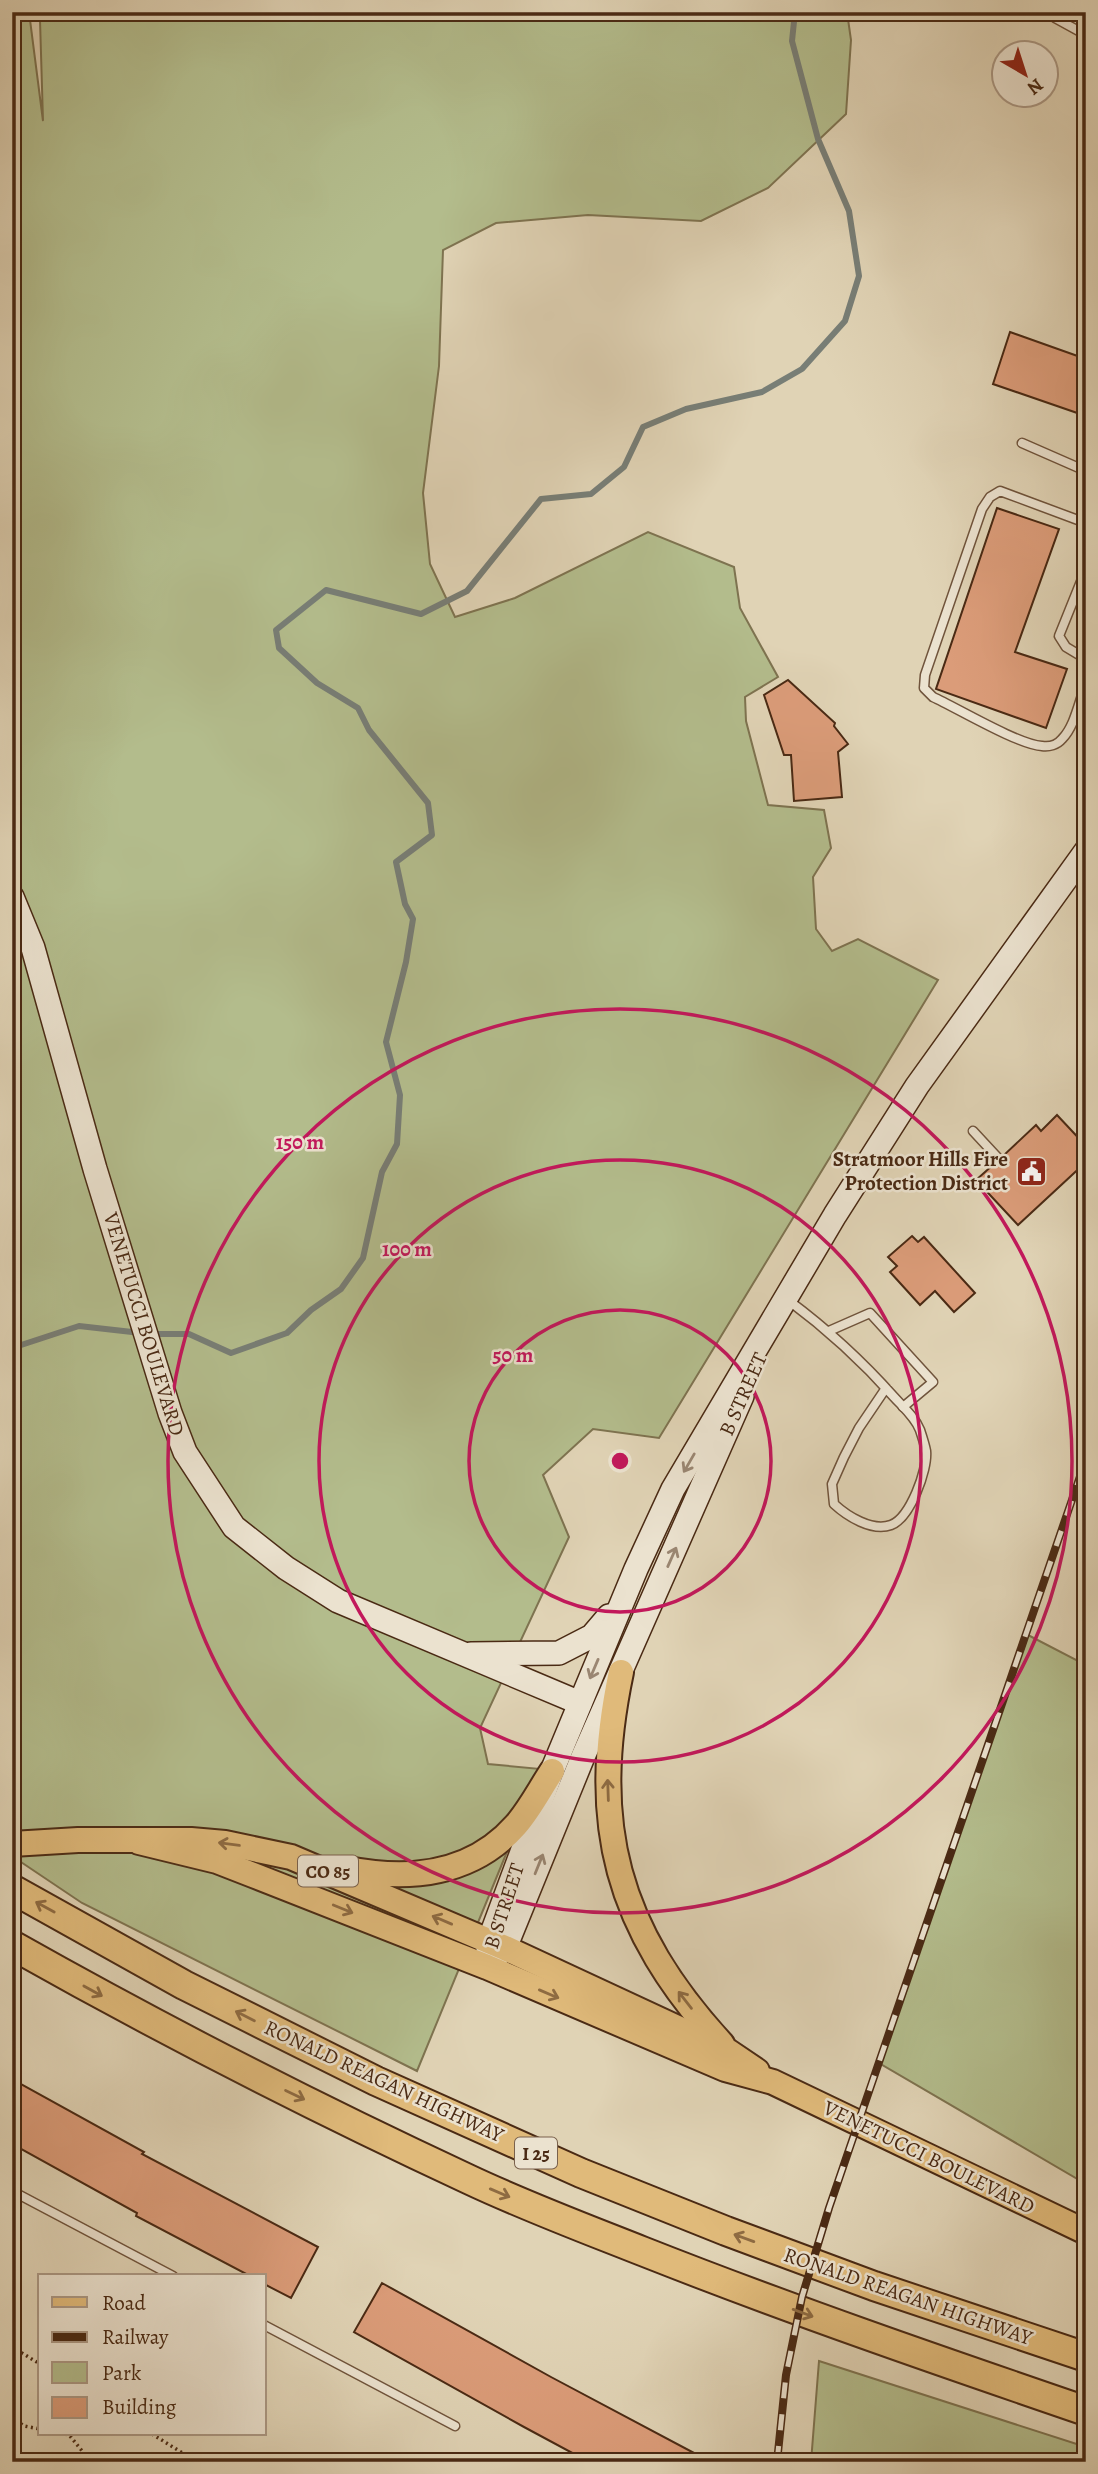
<svg xmlns="http://www.w3.org/2000/svg" width="1098" height="2474" font-family="Alegreya,serif">
  <rect width="100%" height="100%" fill="#e0d3b5"/>
  <filter id="stains"><feTurbulence type="fractalNoise" baseFrequency=".00286" numOctaves="4"/><feColorMatrix values="0 0 0 0 .2 0 0 0 0 .09 0 0 0 0 .02 0 0 0 .5 -.17"/></filter>
  <radialGradient id="worn" r=".72"><stop offset=".6" stop-color="#630" stop-opacity="0"/><stop offset="1" stop-color="#630" stop-opacity=".3"/></radialGradient>
  <g fill="#b3bc8c" stroke="#7e7350" stroke-width="2">
    <path d="M12 12H29L43 121 40 20 37 12H847L851 40 846 114 768 188 701 221 588 215 496 223 443 250 439 366 423 493 430 564 455 617 515 598 648 532 734 567 740 608 778 677 745 697 746 721 768 805 824 810 831 848 813 877 816 929 832 951 858 939 938 980 659 1438 593 1429 543 1475 569 1537 480 1728 488 1764 541 1769 417 2071 82 1903 12 1856Z"/>
    <path d="M1026 1634 1086 1665V2184L879 2063Z"/>
    <path d="M819 2361 1086 2447V2462H811Z"/>
  </g>
  <g fill="none" stroke-linecap="round" stroke-linejoin="round">
    <g stroke="#787e76" stroke-width="6">
      <path d="M151 1334H189L231 1353 287 1333 311 1310 341 1289 363 1258 382 1172 397 1144 400 1095 386 1042 406 962 413 919 405 904 396 862 432 835 428 803 369 730 358 708 317 683 279 648 276 630 326 590 421 614 467 591 541 499 591 494 624 467 643 427 686 409 762 392 802 369 845 321 859 276 849 211 818 139 792 41 795 12"/>
      <path d="M12 1348 79 1326 141 1333"/>
    </g>
  </g>
  <g fill="#db9c79" stroke="#4a2a14" stroke-width="2">
    <path d="M1010 332 1086 359V416L993 384Z"/>
    <path d="M997 508 1059 529 1015 652 1067 669 1046 728 936 689Z"/>
    <path d="M788 680 835 723 834 726 848 744 838 752 842 797 794 801 791 755H784L764 695Z"/>
    <path d="M1057 1115 1086 1146V1162L1018 1225 976 1180 994 1164H1003L1005 1160 1004 1155 1036 1125 1041 1131Z"/>
    <path d="M912 1236 918 1242 924 1237 975 1293 954 1312 935 1291 920 1305 890 1272 897 1266 888 1257Z"/>
    <path d="M12 2079 144 2152 142 2154 318 2247 291 2298 264 2284V2276H250L136 2216 137 2213 12 2144Z"/>
    <path d="M382 2283 551 2377 711 2462H589L524 2427 354 2332Z"/>
  </g>
  <g fill="none" stroke-linecap="round" stroke-linejoin="round">
    <defs>
      <g id="lane">
        <path d="M1058 12 1055 18 1086 35"/>
        <path d="M1022 443 1086 471"/>
        <path d="M1086 523 1000 491 990 497 982 509 925 675 924 688 933 697C957 708 1019 745 1042 746 1049 747 1057 745 1062 739 1075 726 1079 701 1086 684"/>
        <path d="M1086 569 1059 636 1066 647 1086 659"/>
        <path d="M973 1131 999 1159"/>
        <path d="M788 1300C827 1329 862 1361 894 1397 903 1407 915 1417 920 1430 922 1436 925 1445 926 1451 928 1470 910 1518 891 1525 872 1532 847 1516 834 1504L832 1484 844 1457 859 1428 886 1388"/>
        <path d="M829 1331 870 1313 933 1382 903 1407"/>
        <path d="M12 2191 173 2276"/>
        <path d="M264 2325 455 2426"/>
      </g>
      <g id="secondary">
        <path d="M12 897 33 948 95 1169 170 1413 185 1452 234 1527 286 1568 338 1601 580 1703"/>
        <path d="M471 1654 559 1653 592 1636 609 1616"/>
        <path d="M487 1960 489 1941 552 1771 636 1569 673 1489 835 1215 917 1086 1086 851"/>
        <path d="M493 1960 505 1948 582 1759 742 1396"/>
      </g>
      <g id="primary">
        <path d="M621 1672C589 1824 616 1928 722 2044"/>
        <path d="M139 1842 217 1861 253 1875 487 1967 725 2069 773 2082 1086 2232"/>
        <path d="M12 1844 78 1840H191L225 1843 291 1857 505 1948 729 2052 757 2071"/>
        <path d="M348 1869C409 1881 472 1875 516 1825 530 1809 540 1789 552 1771"/>
      </g>
      <g id="highway">
        <path d="M12 1889 184 1985 376 2081 581 2173 726 2231 874 2286 1086 2357"/>
        <path d="M12 1945C161 2029 313 2107 468 2179 525 2206 584 2228 642 2251 789 2309 937 2360 1086 2411"/>
      </g>
    </defs>
    <use href="#lane" stroke="#70543c" stroke-width="11"/>
    <use href="#secondary" stroke="#4a2a14" stroke-width="26"/>
    <use href="#primary" stroke="#4a2a14" stroke-width="28"/>
    <use href="#highway" stroke="#4a2a14" stroke-width="32"/>
    <g stroke="#4a2a14" stroke-width="3.5" stroke-dasharray="2 3.5" stroke-linecap="butt">
      <path d="M12 2347 40 2364"/>
      <path d="M12 2417 24 2426 40 2429"/>
      <path d="M65 2434 70 2436 91 2462"/>
      <path d="M152 2434 197 2462"/>
    </g>
    <use href="#lane" stroke="#ebe2cf" stroke-width="8"/>
    <use href="#secondary" stroke="#ebe2cf" stroke-width="23"/>
    <use href="#primary" stroke="#e0ba7a" stroke-width="24"/>
    <use href="#highway" stroke="#e0ba7a" stroke-width="28"/>
    <defs>
      <path id="rail" d="M777 2462 786 2375 802 2297 829 2208 1086 1459"/>
    </defs>
    <use href="#rail" stroke="#4a2a14" stroke-width="8"/>
    <use href="#rail" stroke="#ebe2cf" stroke-width="5" stroke-dasharray="16" stroke-linecap="butt"/>
  </g>
  <defs><path id="oneway-shaft" d="M-6 0H5M1.5-3L5.5 0L1.5 3" fill="none" stroke-width="1.6" stroke-linecap="round" stroke-linejoin="round" transform="scale(1.75)"/></defs>
  <g stroke="#9a8672">
    <use href="#oneway-shaft" transform="translate(689 1463) rotate(120)"/>
    <use href="#oneway-shaft" transform="translate(672 1557) rotate(-66)"/>
    <use href="#oneway-shaft" transform="translate(594 1669) rotate(113)"/>
    <use href="#oneway-shaft" transform="translate(539 1864) rotate(-68)"/>
  </g>
  <g stroke="#8e6b42">
    <use href="#oneway-shaft" transform="translate(608 1790) rotate(-92)"/>
    <use href="#oneway-shaft" transform="translate(229 1844) rotate(-172)"/>
    <use href="#oneway-shaft" transform="translate(45 1907) rotate(-151)"/>
    <use href="#oneway-shaft" transform="translate(343 1909) rotate(22)"/>
    <use href="#oneway-shaft" transform="translate(442 1920) rotate(-157)"/>
    <use href="#oneway-shaft" transform="translate(93 1991) rotate(29)"/>
    <use href="#oneway-shaft" transform="translate(549 1994) rotate(23)"/>
    <use href="#oneway-shaft" transform="translate(685 2000) rotate(-128)"/>
    <use href="#oneway-shaft" transform="translate(245 2016) rotate(-153)"/>
    <use href="#oneway-shaft" transform="translate(295 2095) rotate(26)"/>
    <use href="#oneway-shaft" transform="translate(500 2193) rotate(23)"/>
    <use href="#oneway-shaft" transform="translate(744 2238) rotate(-160)"/>
    <use href="#oneway-shaft" transform="translate(803 2313) rotate(20)"/>
  </g>
  <g fill="none" stroke="#c2185b" stroke-width="3.5">
    <circle cx="620" cy="1461" r="151"/>
    <circle cx="620" cy="1461" r="301"/>
    <circle cx="620" cy="1461" r="452"/>
  </g>
  <defs>
    <symbol id="civic-square" viewBox="-11 -11 22 22"><rect x="-9" y="-9" width="18" height="18" rx="4" fill="#8f2418" stroke="#ebe2cf"/><path d="M-.6-6.5H3V-4.5H.6V-3L4-1V1h2V6H-6V1h2V-1L-.6-3ZM-1.2 2.5V6h2.4V2.5Z" fill="#fff"/></symbol>
  </defs>
  <g fill-rule="evenodd">
    <use href="#civic-square" x="1014" y="1154" width="35" height="35"/>
  </g>
  <g text-anchor="middle" stroke-width="5" stroke-linejoin="round" paint-order="stroke">
    <g fill="#ebe2cf" stroke="#7a614c" stroke-width="2">
      <rect x="298" y="1855.5" width="60" height="31" rx="5"/>
      <rect x="515" y="2137.5" width="42" height="31" rx="5"/>
    </g>
    <g font-size="19" font-weight="bold" fill="#4a2a14">
      <text x="328" y="1878">CO 85</text>
      <text x="536" y="2160">I 25</text>
    </g>
    <g font-size="21" font-weight="bold" fill="#4a2a14" stroke="#ebe2cf" text-anchor="end">
      <text x="1008" y="1166">Stratmoor Hills Fire<tspan x="1008" dy="24">Protection District</tspan></text>
    </g>
    <g font-size="21" fill="#4a2a14" stroke="#ebe2cf">
      <text transform="translate(144 1324) rotate(73)" y="7">VENETUCCI BOULEVARD</text>
      <text transform="translate(743 1394) rotate(-66)" y="7">B STREET</text>
      <text transform="translate(504 1906) rotate(-72)" y="7">B STREET</text>
      <text transform="translate(384 2081) rotate(25)" y="7">RONALD REAGAN HIGHWAY</text>
      <text transform="translate(929 2157) rotate(26)" y="7">VENETUCCI BOULEVARD</text>
      <text transform="translate(908 2296) rotate(19)" y="7">RONALD REAGAN HIGHWAY</text>
    </g>
  </g>
  <circle cx="620" cy="1461" r="10" fill="#c2185b" stroke="#ebe2cf" stroke-width="3.5"/>
  <g font-size="21" text-anchor="middle" font-weight="bold" fill="#c2185b" stroke="#ebe2cf" stroke-width="5" stroke-linejoin="round" paint-order="stroke">
    <text x="300" y="1149">150 m</text>
    <text x="407" y="1256">100 m</text>
    <text x="513" y="1362">50 m</text>
  </g>
  <rect width="1098" height="2474" fill="none" stroke="#e0d3b5" stroke-width="42"/>
  <rect x="14" y="14" width="1070" height="2446" fill="none" stroke="#4a2a14" stroke-width="3.5"/>
  <rect x="21" y="21" width="1056" height="2432" fill="none" stroke="#4a2a14" stroke-width="2"/>
  <rect x="38" y="2274" width="228" height="161" fill="#ebe2cf" stroke="#ab9884" stroke-width="2"/>
  <rect x="52" y="2297" width="35" height="10" fill="#e0ba7a" stroke="#ab9884" stroke-width="2"/>
  <text x="102" y="2310" font-size="21" fill="#4a2a14">Road</text>
  <rect x="52" y="2332" width="35" height="10" fill="#4a2a14" stroke="#ab9884" stroke-width="2"/>
  <text x="102" y="2344" font-size="21" fill="#4a2a14">Railway</text>
  <rect x="52" y="2362" width="35" height="21" fill="#b3bc8c" stroke="#ab9884" stroke-width="2"/>
  <text x="102" y="2380" font-size="21" fill="#4a2a14">Park</text>
  <rect x="52" y="2397" width="35" height="21" fill="#db9c79" stroke="#ab9884" stroke-width="2"/>
  <text x="102" y="2414" font-size="21" fill="#4a2a14">Building</text>
  <g transform="translate(1025 74) rotate(141)"><circle r="33" fill="#ebe2cf" stroke="#ab9884" stroke-width="2"/>
  <path d="M0-5L12 26L0 18L-12 26Z" fill="#8f2418"/>
  <text y="-10" font-size="19" font-weight="bold" text-anchor="middle" fill="#4a2a14">N</text>
  </g>
  <rect width="100%" height="100%" filter="url(#stains)"/>
  <rect width="100%" height="100%" fill="url(#worn)"/>
</svg>
